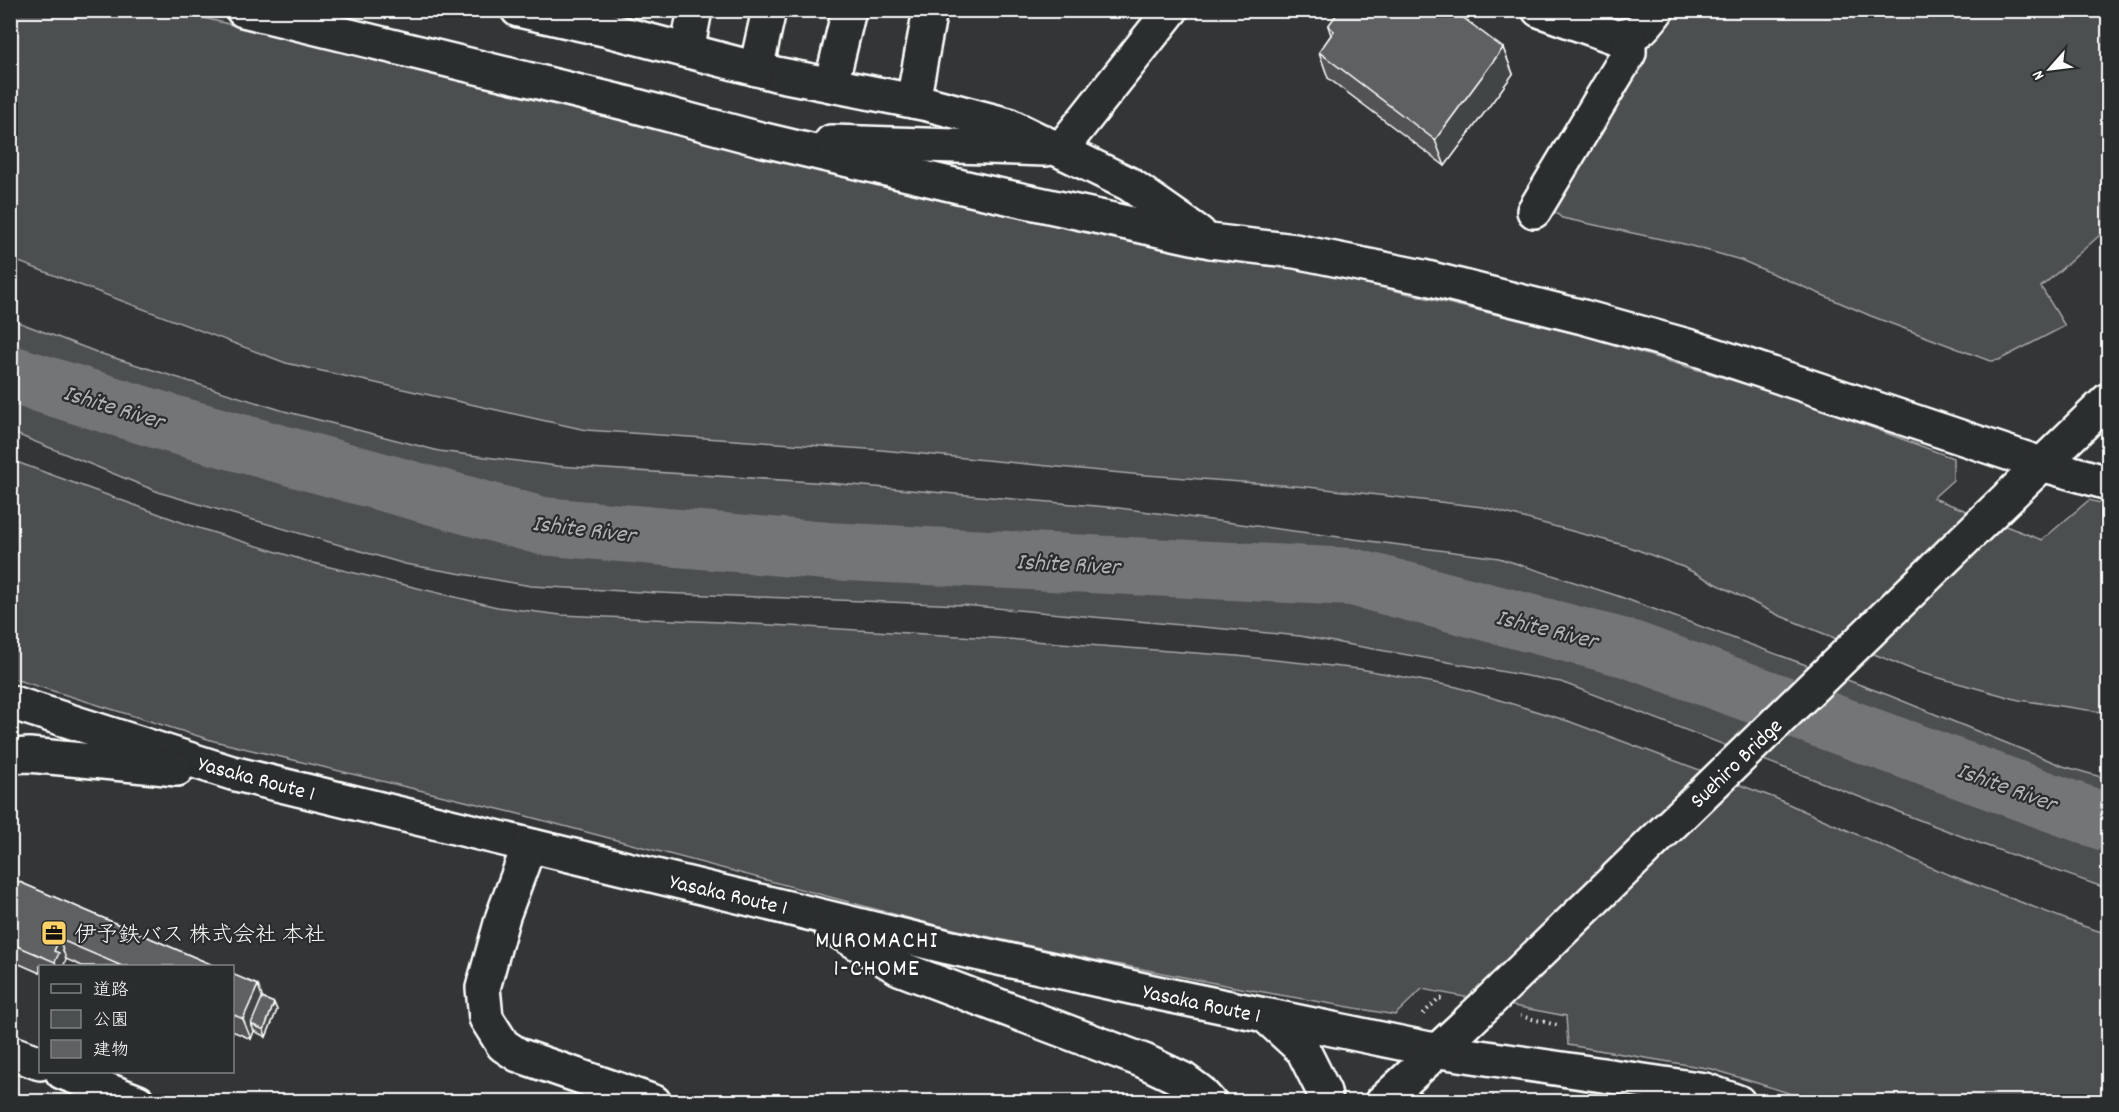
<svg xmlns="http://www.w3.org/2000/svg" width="2119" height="1112" font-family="Dekko,'Klee One',sans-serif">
  <rect width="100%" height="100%" fill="#333536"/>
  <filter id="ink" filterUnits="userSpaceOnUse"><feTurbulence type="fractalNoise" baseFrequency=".0167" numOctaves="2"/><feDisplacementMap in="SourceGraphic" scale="12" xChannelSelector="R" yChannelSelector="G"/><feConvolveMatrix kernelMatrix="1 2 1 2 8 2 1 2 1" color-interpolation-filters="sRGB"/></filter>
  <g filter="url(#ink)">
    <g fill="#4c4f50" stroke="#a6a7a8" stroke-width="1.5">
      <path d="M2021 10 2095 15 2108 14V228L2041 287 2065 326 1999 360 1990 361 1871 316 1741 260 1684 244 1562 218 1555 212 1552 205 1635 60 1673 11Z"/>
      <path d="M11 11H176L534 100 768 154 1034 221 1203 254 1300 268 1581 335 1798 400 1953 458V480L1933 498 2042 540 2089 500 2108 505V713L2019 700 1918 672 1778 615 1683 567 1627 546 1483 507 1308 487 1132 474 881 450 586 430 286 363 11 259Z"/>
      <path d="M10 319 99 353 284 411 439 451 557 466 829 483 1119 508 1499 558 1618 596 1888 695 2063 766 2108 779V889L1987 846 1561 682 1300 636 963 605 659 593 531 586 405 564 161 493 11 432Z"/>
      <path d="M11 460 192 526 313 563 497 607 561 615 719 622 993 638 1237 656 1360 669 1457 687 1568 721 1775 798 1937 870 2083 926 2108 934V1101H1814L1712 1069 1568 1045 1566 1016 1422 989 1395 1015 1235 987 1090 959 931 924 515 813 214 741 11 678Z"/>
    </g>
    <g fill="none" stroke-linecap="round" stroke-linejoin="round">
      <path stroke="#737576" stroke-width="58" d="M10 374 172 424 542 526 827 551 1352 577 1629 649 2108 823"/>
      <defs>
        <g id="minor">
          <path d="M243 10 625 103 760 139 975 190 1210 241 1295 251 1423 277 1583 317 1691 347 2041 464 2108 483"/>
          <path d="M518 10 608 30 776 74 928 104 1008 125 1129 184 1199 233"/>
          <path d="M1539 10 1615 37C1638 36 1644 28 1657 10"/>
          <path d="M687 51 695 10"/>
          <path d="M756 69 769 10"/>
          <path d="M831 85 849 10"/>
          <path d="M913 101 930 10"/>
          <path d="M831 142 1046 149"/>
          <path d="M1061 149 1171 10"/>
          <path d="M1534 211 1629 53V36"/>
          <path d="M10 702 232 773 948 947 1153 992 1439 1051 1705 1090 1738 1102"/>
          <path d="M10 756 29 755 177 769"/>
          <path d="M529 846 503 916 483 988 486 1018 503 1045 518 1055 654 1102"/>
          <path d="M831 927 899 968 1144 1061 1184 1080 1199 1091 1209 1102"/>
          <path d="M1267 1017 1303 1050 1324 1092 1326 1102"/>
          <path d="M10 1052 40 1063"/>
          <path d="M62 1072 138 1102"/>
          <path d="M1382 1102 1466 1024 2108 400"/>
        </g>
      </defs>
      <use href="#minor" stroke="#fff" stroke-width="38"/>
      <g stroke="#fff" stroke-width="4" stroke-dasharray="1.5 4.5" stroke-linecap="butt">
        <path d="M1423 1014 1439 998 1445 1000"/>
        <path d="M1520 1016 1557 1025"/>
        <path d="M1457 1102 1499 1096"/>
      </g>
      <use href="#minor" stroke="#2a2d2e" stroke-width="33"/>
    </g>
    <g fill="#525354" stroke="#fff" stroke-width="1.5">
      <path d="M1328 26 1503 48 1513 74 1445 166 1328 78 1319 52 1331 35Z"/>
      <path d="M10 878 215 966H82L66 959 64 965V966H40V973L10 960Z"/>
      <path d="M232 974 262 998 274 1003 277 1010 266 1037 254 1031 251 1039 232 1031Z"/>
    </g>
    <g fill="#424445" stroke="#fff" stroke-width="1.5">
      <path d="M1503 48 1513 74 1445 166 1435 140Z"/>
      <path d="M59 939 66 959 64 965V966H57L55 962 54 951Z"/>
      <path d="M258 985 265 1005 251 1024 254 1031 251 1039 243 1019Z"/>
      <path d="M274 1003 277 1010 266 1037 264 1030Z"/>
    </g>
    <g fill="#5f6162" stroke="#fff" stroke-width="1.5">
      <path d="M1340 10H1453L1503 48 1435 140 1319 52 1334 31 1328 26Z"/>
      <path d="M10 878 215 966H122L59 939 54 951 59 953 55 962 10 943Z"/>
      <path d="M232 974 258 985 243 1019 232 1014Z"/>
      <path d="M262 998 274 1003 264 1030 251 1024Z"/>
    </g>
  </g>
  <defs>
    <symbol id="office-square" viewBox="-11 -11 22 22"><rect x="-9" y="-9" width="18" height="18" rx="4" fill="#ffd166" stroke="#2a2d2e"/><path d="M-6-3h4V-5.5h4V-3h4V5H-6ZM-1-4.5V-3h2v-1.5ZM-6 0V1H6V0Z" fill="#111"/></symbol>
  </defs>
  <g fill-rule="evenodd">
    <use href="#office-square" x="39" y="918" width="30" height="30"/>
  </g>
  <g text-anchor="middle" stroke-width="4.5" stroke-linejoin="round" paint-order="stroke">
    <g font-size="22" fill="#fff" stroke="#2a2d2e">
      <text transform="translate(1735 762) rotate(-44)" y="8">Suehiro Bridge</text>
      <text transform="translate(257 777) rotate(15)" y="8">Yasaka Route 1</text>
      <text transform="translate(729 893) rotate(13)" y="8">Yasaka Route 1</text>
      <text transform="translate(1202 1002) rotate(12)" y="8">Yasaka Route 1</text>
    </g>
    <g font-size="22" fill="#fff" stroke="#2a2d2e" text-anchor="start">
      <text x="74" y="941">伊予鉄バス 株式会社 本社</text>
    </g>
    <g font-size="24" font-style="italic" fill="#b2b3b4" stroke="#2a2d2e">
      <text transform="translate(114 406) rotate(17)" y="8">Ishite River</text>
      <text transform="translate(584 528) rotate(7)" y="8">Ishite River</text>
      <text transform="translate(1068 563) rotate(3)" y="8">Ishite River</text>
      <text transform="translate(1547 628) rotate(14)" y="8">Ishite River</text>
      <text transform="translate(2007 786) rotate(20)" y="8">Ishite River</text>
    </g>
    <g font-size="24" letter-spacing="1.5" fill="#fff" stroke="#2a2d2e">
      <text x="877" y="947">MUROMACHI<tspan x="877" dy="28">1-CHOME</tspan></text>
    </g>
  </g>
  <rect width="2119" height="1112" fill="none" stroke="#2a2d2e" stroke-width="36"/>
  <rect x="18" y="18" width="2083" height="1076" fill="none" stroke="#fff" stroke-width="2" filter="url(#ink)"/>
  <rect x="39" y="965" width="195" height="108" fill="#2a2d2e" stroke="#7f8182" stroke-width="1.5"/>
  <rect x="51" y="984" width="30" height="9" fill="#2a2d2e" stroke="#7f8182" stroke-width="1.5"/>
  <text x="93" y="995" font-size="18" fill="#ffffff">道路</text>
  <rect x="51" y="1010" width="30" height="18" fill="#4c4f50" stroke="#7f8182" stroke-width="1.5"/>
  <text x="93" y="1025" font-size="18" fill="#ffffff">公園</text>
  <rect x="51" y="1040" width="30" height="18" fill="#5f6162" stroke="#7f8182" stroke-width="1.5"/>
  <text x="93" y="1055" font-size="18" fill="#ffffff">建物</text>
  <g transform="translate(2050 69) rotate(242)" stroke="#2a2d2e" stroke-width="4.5" paint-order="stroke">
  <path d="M0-4.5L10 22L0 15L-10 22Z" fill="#ffffff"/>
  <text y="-9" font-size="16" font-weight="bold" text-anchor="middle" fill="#ffffff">N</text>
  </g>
</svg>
